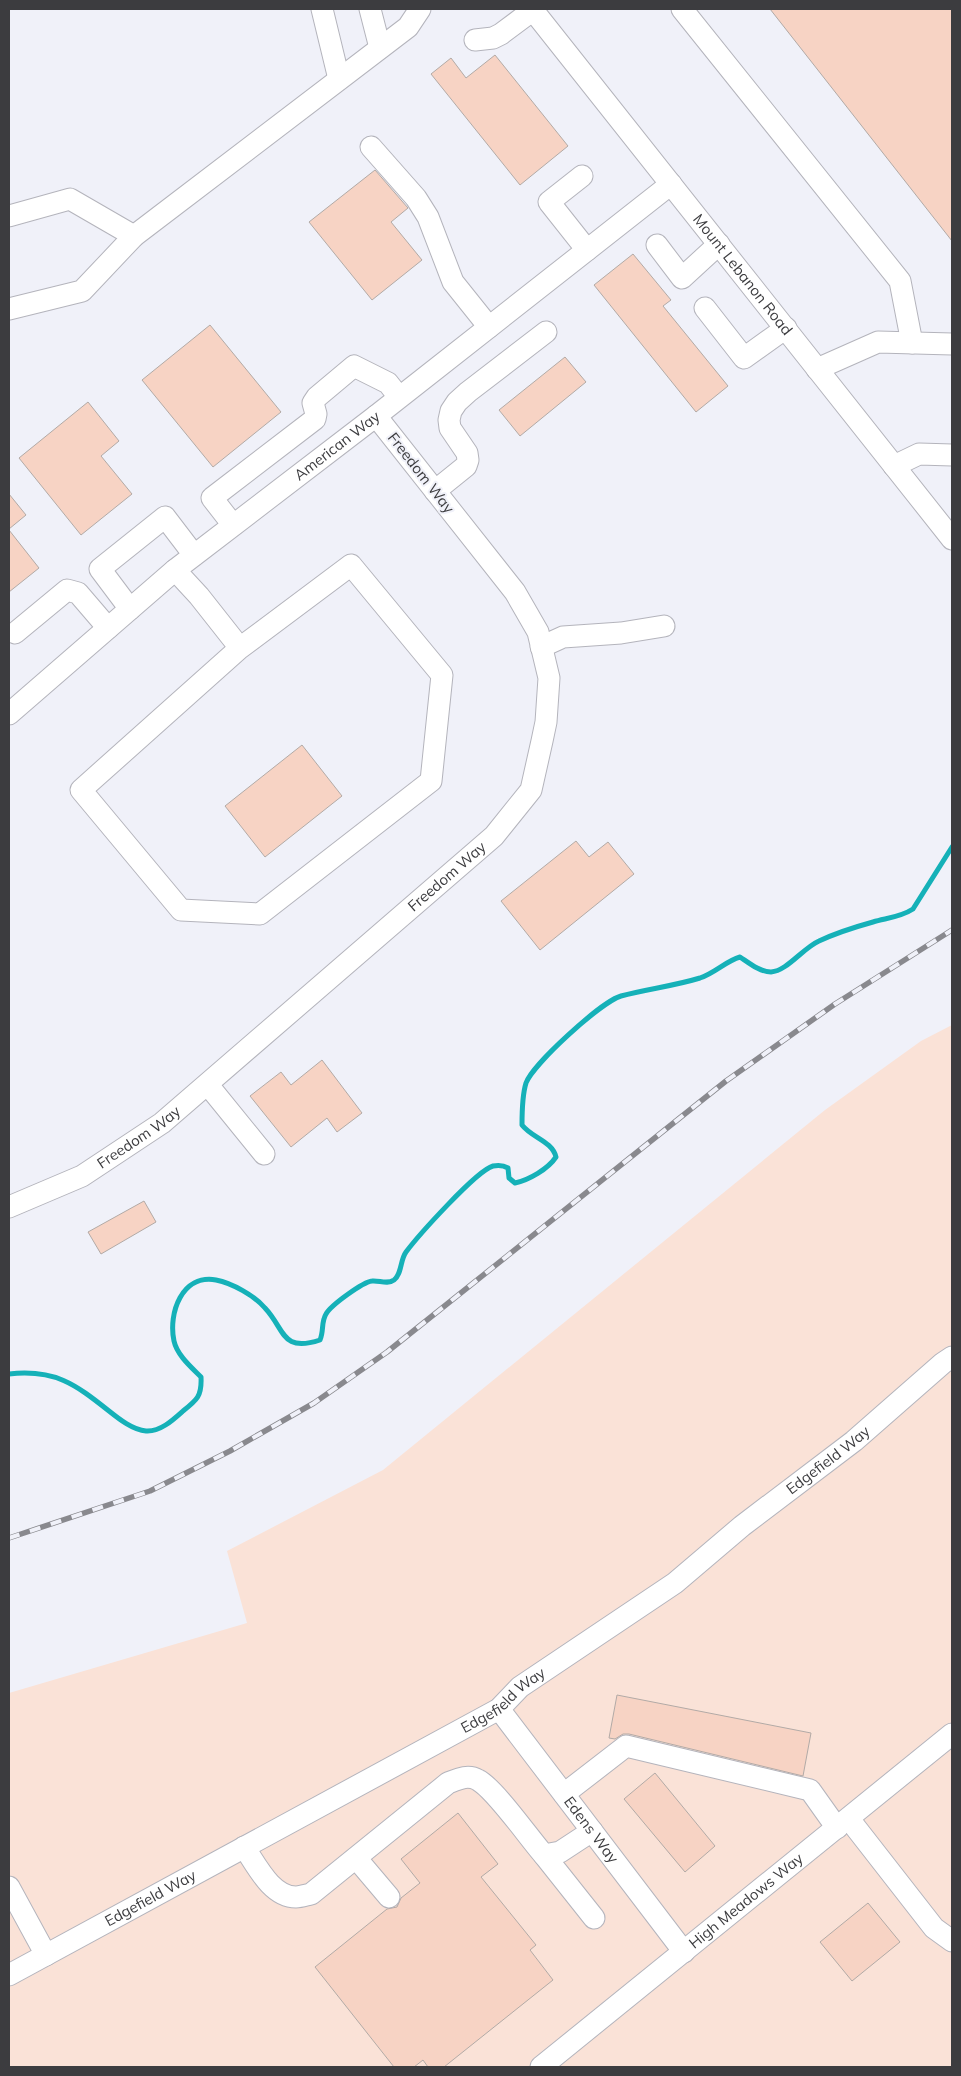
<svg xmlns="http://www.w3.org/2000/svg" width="961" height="2076" font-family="Mulish,sans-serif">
  <rect width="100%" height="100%" fill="#f0f1f9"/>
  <path fill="#fae2d7" d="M952 1025V2067H9V1693L247 1623 227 1551 383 1470 825 1110 921 1041Z"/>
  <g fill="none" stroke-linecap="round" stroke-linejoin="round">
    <path stroke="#15b1b8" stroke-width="5" d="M9 1374C55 1369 75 1384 109 1411 119 1419 133 1430 146 1431 160 1432 173 1420 183 1411 197 1400 202 1396 201 1377 191 1367 177 1355 174 1341 168 1313 182 1274 216 1280 232 1283 255 1296 265 1308 285 1329 281 1353 320 1340 324 1331 321 1322 326 1314 331 1305 363 1282 372 1281 379 1280 387 1285 394 1280 402 1274 400 1260 406 1252 418 1236 476 1171 493 1166 498 1165 503 1165 508 1168L509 1178 515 1183C529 1180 548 1169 556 1157 552 1141 532 1138 522 1125 522 1112 522 1096 526 1083 533 1064 601 1002 621 996 647 989 674 986 700 978 715 973 726 961 740 957 749 963 760 972 771 972 787 971 803 948 819 941 836 933 855 927 873 922 887 918 901 917 913 909L952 847"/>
  </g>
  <g fill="#f7d3c4" stroke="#b2aaa6">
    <path d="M770 9H952V241Z"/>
    <path d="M495 55 568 146 520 185 431 74 451 58 466 78Z"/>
    <path d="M375 170 408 208 391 222 422 260 372 300 309 222Z"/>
    <path d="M633 254 671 300 663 306 728 386 696 412 594 285Z"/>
    <path d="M210 325 281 412 213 467 142 380Z"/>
    <path d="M565 357 586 382 520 436 499 410Z"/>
    <path d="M88 402 119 441 101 456 132 494 81 535 19 458Z"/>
    <path d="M9 494 26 515 9 529Z"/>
    <path d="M9 530 39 568 9 592Z"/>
    <path d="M302 745 342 796 265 857 225 806Z"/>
    <path d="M576 841 589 857 608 842 634 874 540 950 501 901Z"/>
    <path d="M322 1060 362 1113 337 1132 327 1118 291 1147 250 1096 281 1072 291 1085Z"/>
    <path d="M144 1201 156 1222 101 1254 88 1232Z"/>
    <path d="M617 1695 811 1733 803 1776 629 1734H623L615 1739 609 1738Z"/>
    <path d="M655 1773 715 1846 685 1872 624 1799Z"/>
    <path d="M458 1813 498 1864 481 1877 536 1945 530 1950 553 1980 444 2067H428L423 2060 414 2067H394L315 1967 387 1909 397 1907 401 1898 420 1883 401 1859Z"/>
    <path d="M868 1903 900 1942 852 1981 820 1942Z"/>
  </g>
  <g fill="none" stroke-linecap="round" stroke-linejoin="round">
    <defs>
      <g id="minor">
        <path d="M322 9 339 79"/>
        <path d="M370 9 380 48"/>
        <path id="s1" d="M532 9 952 539"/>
        <path d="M682 9 900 281 912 343"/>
        <path d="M475 40 493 38 501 34 533 10"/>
        <path d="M371 147 416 198 428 217 453 282 489 327"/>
        <path d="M582 176 549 202 587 250"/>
        <path d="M9 216 70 199 134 236"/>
        <path d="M657 245 682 278 719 244"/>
        <path d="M705 308 744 358 786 328"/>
        <path d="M9 309 82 291 134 236 408 27 420 9"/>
        <path d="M817 369 878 342 952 344"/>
        <path d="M894 466 919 454 952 455"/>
        <path d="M435 491 466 466 468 460 467 453 450 428 449 420 451 411 457 402 468 392 546 332"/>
        <path d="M233 525 212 498 315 419 316 414 313 403 317 397 354 366 388 383 399 397"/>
        <path d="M175 570 199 596 240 648 351 565 442 675 431 781 260 914 181 910 81 790 240 648"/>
        <path d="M130 609 100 569 165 517 194 555"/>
        <path d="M15 633 67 590 78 593 108 628"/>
        <path d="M541 647 563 637 621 633 664 626"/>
        <path id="s2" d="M9 714 175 570 376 416 671 184"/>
        <path d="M208 1085 264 1154"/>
        <path id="s3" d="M9 1207 82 1176 162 1123 494 836 531 790 542 741 546 722 549 678 538 632 515 592 376 416"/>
        <path id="s4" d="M499 1709 684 1952"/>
        <path d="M564 1794 626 1746 810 1790 837 1828"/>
        <path d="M849 1819 934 1928 952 1941"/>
        <path d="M244 1847C256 1864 271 1897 296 1897 301 1897 306 1895 311 1894L448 1783C458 1779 468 1774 478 1780 495 1789 529 1838 544 1855L560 1852 592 1831"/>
        <path d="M544 1855 594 1918"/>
        <path d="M356 1858 389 1897"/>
        <path d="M9 1887 46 1955"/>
        <path id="s5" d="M9 1975 499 1709 520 1687 675 1583 742 1526 854 1441 943 1363 952 1357"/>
        <path id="s6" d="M541 2067 952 1734"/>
      </g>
    </defs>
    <use href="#minor" stroke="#b4b4bc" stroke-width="23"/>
    <use href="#minor" stroke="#fff" stroke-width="21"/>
    <defs>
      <path id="rail" d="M9 1538 150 1491 230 1451 314 1403 387 1352 726 1081 835 1004 952 930"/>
    </defs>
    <use href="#rail" stroke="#89898e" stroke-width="5.5"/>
    <use href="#rail" stroke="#f0f1f9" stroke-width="4" stroke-dasharray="11" stroke-linecap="butt"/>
  </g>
  <g text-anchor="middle" stroke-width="4" stroke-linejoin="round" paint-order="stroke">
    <g font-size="15" fill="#3c3c3f" stroke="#f0f1f9">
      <text dy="5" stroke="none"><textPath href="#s1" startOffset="339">Mount Lebanon Road</textPath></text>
      <text dy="5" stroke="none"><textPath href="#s2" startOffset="424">American Way</textPath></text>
      <text transform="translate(421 473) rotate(52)" y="5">Freedom Way</text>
      <text dy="5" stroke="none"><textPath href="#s3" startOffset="552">Freedom Way</textPath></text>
      <text dy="5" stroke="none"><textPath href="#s3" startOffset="148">Freedom Way</textPath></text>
      <text dy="5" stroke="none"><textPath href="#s5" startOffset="971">Edgefield Way</textPath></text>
      <text dy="5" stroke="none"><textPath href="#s5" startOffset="566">Edgefield Way</textPath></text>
      <text dy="5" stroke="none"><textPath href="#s4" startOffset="152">Edens Way</textPath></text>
      <text dy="5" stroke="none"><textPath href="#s5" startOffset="161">Edgefield Way</textPath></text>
      <text dy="5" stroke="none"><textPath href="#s6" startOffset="264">High Meadows Way</textPath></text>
    </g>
  </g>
  <rect width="961" height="2076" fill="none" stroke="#3c3c3f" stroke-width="20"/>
</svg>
